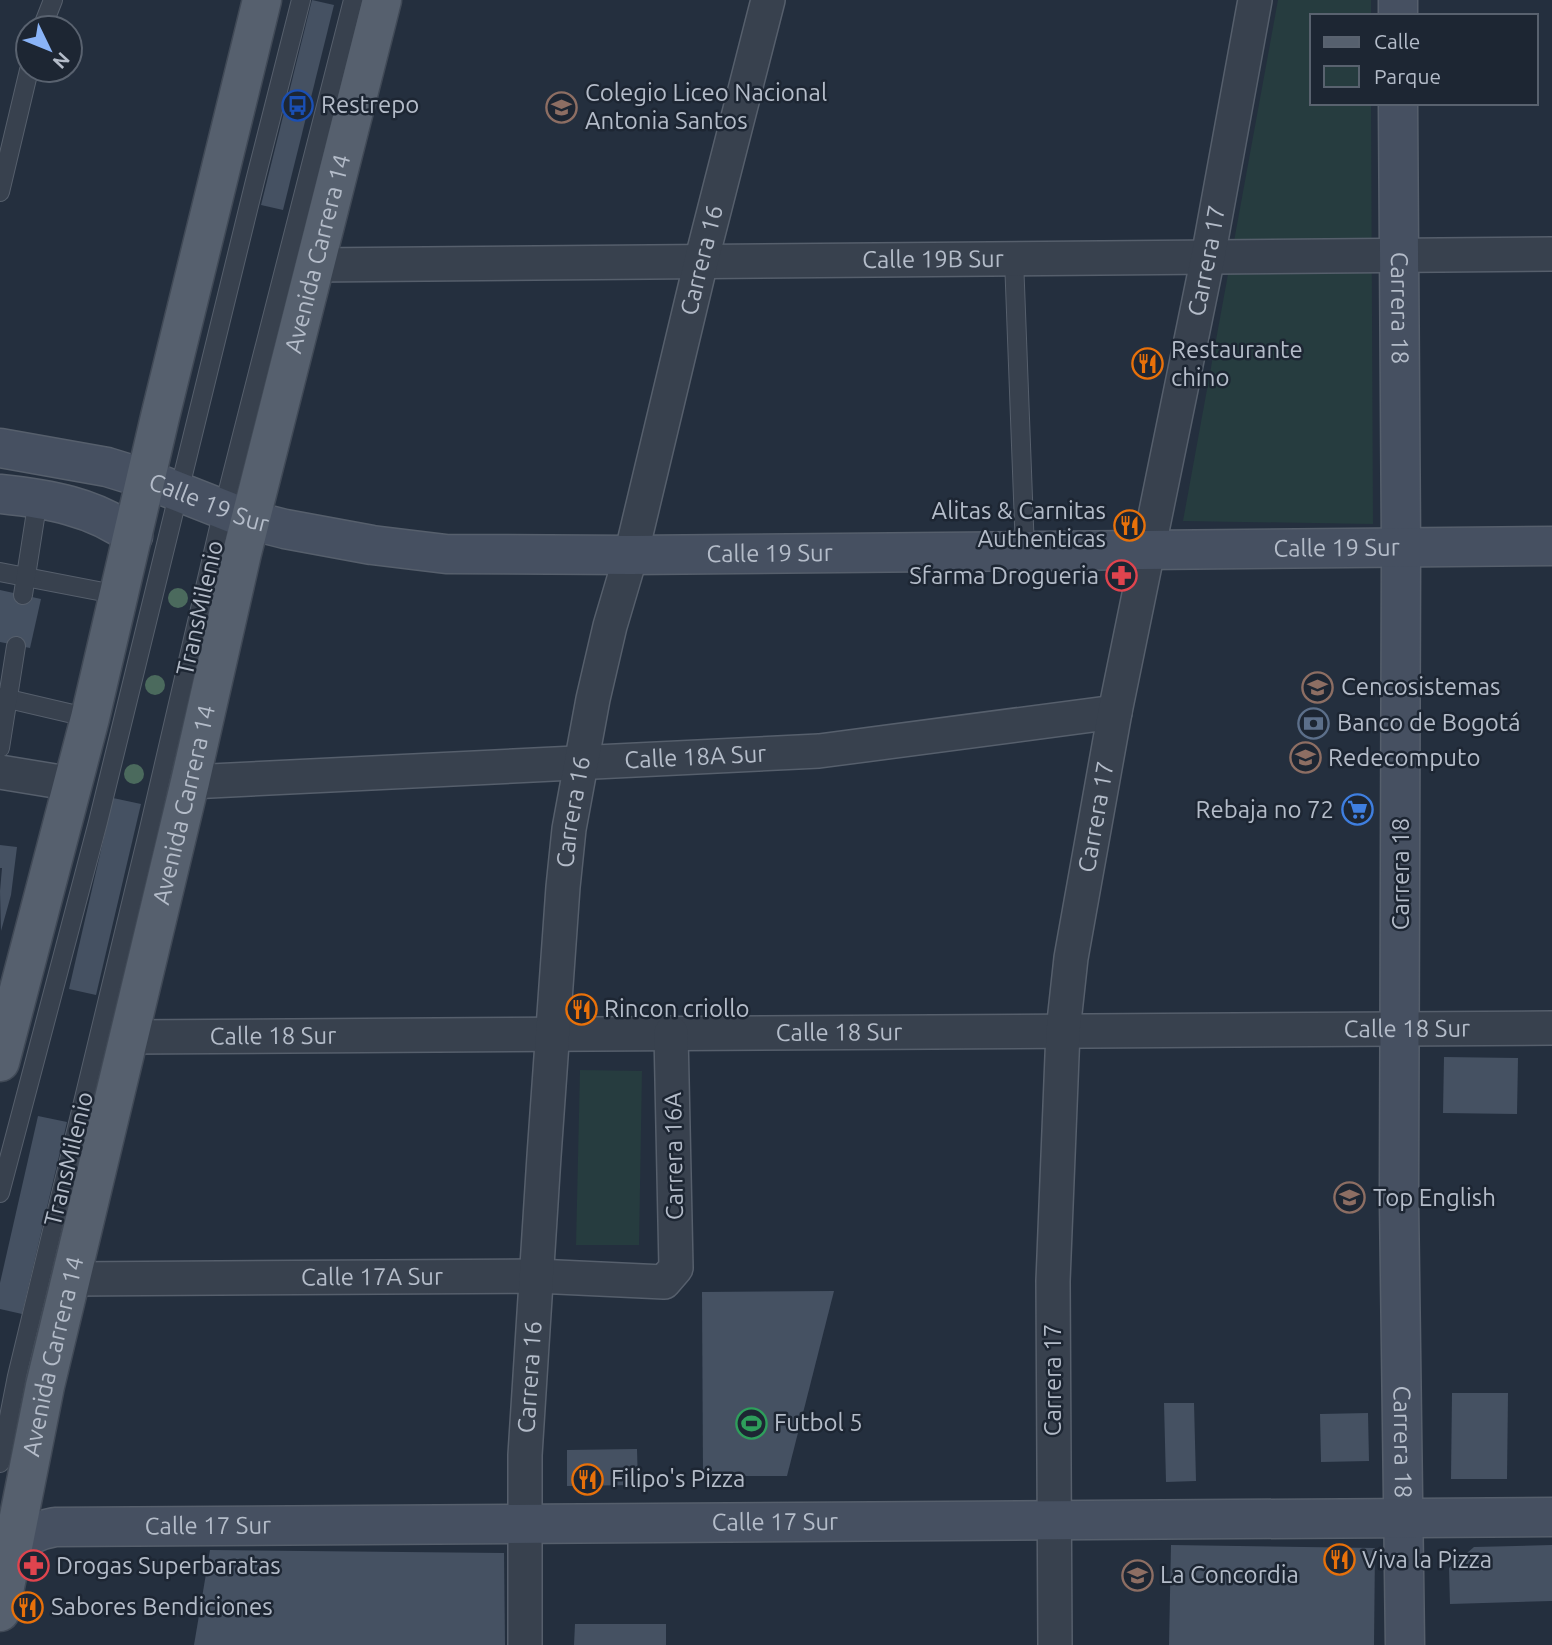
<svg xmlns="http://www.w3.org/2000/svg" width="1552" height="1645" font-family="Ubuntu,sans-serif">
  <rect width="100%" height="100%" fill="#242f3e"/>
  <g fill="#263c3f">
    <path d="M1278 0H1371V16H1312V103H1371L1373 524 1183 521Z"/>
    <path d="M580 1070 642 1071 639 1245H576Z"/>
  </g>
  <g fill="#455162">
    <path d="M312 0 334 5 283 210 261 205Z"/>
    <path d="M0 590 41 599 30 648 0 642Z"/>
    <path d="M113 798 141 804 96 995 69 989Z"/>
    <path d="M0 845 17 847 11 895 1 931 0 891 2 868H0Z"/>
    <path d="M1444 1057 1518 1058 1517 1114 1443 1113Z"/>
    <path d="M38 1116 67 1122 22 1314 0 1309V1283Z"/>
    <path d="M834 1291 787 1476H703L702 1292Z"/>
    <path d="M1452 1393H1508L1507 1479H1451Z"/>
    <path d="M1164 1403H1194L1196 1481 1166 1482Z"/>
    <path d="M1368 1413 1369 1461 1321 1462 1320 1414Z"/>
    <path d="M637 1449 638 1485 567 1486V1450Z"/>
    <path d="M1171 1545 1375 1548 1374 1645H1169Z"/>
    <path d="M1552 1545V1601L1450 1604 1449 1568 1474 1547Z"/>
    <path d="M210 1550 504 1553 505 1645H194Z"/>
    <path d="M575 1624H666V1645H574Z"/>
  </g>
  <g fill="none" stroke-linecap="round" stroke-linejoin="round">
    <defs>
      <g id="lane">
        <path d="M42 28 53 0"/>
        <path d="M0 192 29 70"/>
        <path d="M1014 259 1025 551"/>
        <path d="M0 572 119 595"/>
        <path d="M23 595 38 499"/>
        <path d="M0 697 90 718"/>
        <path d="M0 748 16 646"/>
        <path d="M0 1193 98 822 255 181 301 0"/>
        <path d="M0 1463 17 1376 148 833 223 510 353 0"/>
      </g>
      <g id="street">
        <path id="s1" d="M313 265 1552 254"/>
        <path d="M0 772 73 784"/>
        <path id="s2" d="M190 782 819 751 1115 712"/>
        <path id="s3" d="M129 1037 1552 1028"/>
        <path id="s4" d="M71 1279 536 1276 664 1282 676 1268 671 1033"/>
        <path id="s5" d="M525 1645V1455L544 1156 563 887 569 829 593 699 610 626 631 555 701 262 768 0"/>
        <path id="s6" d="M1055 1645 1053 1281 1063 1031 1071 958 1115 712 1208 257 1255 0"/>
      </g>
      <g id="secondary">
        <path d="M1398 0V16"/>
        <path id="s7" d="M1398 103 1401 547 1399 1201 1405 1645"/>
        <path id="s8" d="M0 448 107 467 146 479 250 520 285 529 372 545 446 554 631 555 1552 546"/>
        <path d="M0 494C47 499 94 506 133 536"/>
        <path id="s9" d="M0 1548 42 1530 55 1527 1552 1517"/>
      </g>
      <g id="primary">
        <path d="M0 1062 90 718 160 417 262 0"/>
        <path id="s10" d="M0 1612 45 1386 190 782 242 553 382 0"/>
      </g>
    </defs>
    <use href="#lane" stroke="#565f6c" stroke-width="20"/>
    <use href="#street" stroke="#565f6c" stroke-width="36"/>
    <use href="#secondary" stroke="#565f6c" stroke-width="41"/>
    <use href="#primary" stroke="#414a57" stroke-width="41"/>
    <use href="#lane" stroke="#38414e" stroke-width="18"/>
    <use href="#street" stroke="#38414e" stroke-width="33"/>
    <use href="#secondary" stroke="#465061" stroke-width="38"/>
    <use href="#primary" stroke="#56606e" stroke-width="38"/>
  </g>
  <g fill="#4b6a5d">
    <circle cx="178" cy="598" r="10"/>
    <circle cx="155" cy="685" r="10"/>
    <circle cx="134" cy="774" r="10"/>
  </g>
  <defs>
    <symbol id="bus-ring" viewBox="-11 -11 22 22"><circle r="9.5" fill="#1d2633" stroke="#1a4fb4" stroke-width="1.5"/><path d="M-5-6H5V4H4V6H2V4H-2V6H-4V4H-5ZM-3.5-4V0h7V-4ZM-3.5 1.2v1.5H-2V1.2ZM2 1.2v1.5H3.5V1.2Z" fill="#1a4fb4"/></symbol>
    <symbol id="school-ring" viewBox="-11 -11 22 22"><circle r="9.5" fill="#1d2633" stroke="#8d6e63" stroke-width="1.5"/><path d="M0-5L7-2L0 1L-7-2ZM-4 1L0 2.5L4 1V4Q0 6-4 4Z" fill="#8d6e63"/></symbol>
    <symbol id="restaurant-ring" viewBox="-11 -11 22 22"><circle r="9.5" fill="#1d2633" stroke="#e8710a" stroke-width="1.5"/><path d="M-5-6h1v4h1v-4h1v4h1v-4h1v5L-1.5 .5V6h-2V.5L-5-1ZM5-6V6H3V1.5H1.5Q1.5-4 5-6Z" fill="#e8710a"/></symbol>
    <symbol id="pharmacy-ring" viewBox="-11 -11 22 22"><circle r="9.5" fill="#1d2633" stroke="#e0444e" stroke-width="1.5"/><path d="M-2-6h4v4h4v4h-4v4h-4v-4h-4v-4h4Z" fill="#e0444e"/></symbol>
    <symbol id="university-ring" viewBox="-11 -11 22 22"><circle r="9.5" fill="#1d2633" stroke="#8d6e63" stroke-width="1.5"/><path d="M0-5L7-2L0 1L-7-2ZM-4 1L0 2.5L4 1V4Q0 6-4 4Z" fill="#8d6e63"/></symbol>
    <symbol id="bank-ring" viewBox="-11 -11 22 22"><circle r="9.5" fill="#1d2633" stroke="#5c6f8a" stroke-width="1.5"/><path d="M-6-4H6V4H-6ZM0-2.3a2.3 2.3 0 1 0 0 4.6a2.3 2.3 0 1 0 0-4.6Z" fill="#5c6f8a"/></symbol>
    <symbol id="supermarket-ring" viewBox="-11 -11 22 22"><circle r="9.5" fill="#1d2633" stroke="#3f7fe0" stroke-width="1.5"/><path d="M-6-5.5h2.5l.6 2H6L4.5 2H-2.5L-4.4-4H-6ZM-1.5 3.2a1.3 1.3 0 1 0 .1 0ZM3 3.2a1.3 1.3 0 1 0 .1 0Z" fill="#3f7fe0"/></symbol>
    <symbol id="stadium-ring" viewBox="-11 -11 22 22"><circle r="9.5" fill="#1d2633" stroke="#2e9e5b" stroke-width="1.5"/><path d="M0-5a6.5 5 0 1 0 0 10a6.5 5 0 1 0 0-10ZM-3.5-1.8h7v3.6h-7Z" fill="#2e9e5b"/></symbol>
  </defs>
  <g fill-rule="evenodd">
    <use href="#bus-ring" x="280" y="88" width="35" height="35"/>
    <use href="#school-ring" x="544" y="90" width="35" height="35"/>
    <use href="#restaurant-ring" x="1130" y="346" width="35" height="35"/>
    <use href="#restaurant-ring" x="1112" y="508" width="35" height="35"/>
    <use href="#pharmacy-ring" x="1104" y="558" width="35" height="35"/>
    <use href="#university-ring" x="1300" y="670" width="35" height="35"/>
    <use href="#bank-ring" x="1296" y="706" width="35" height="35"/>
    <use href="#university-ring" x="1288" y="740" width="35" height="35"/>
    <use href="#supermarket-ring" x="1340" y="792" width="35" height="35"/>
    <use href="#restaurant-ring" x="564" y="992" width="35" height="35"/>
    <use href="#university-ring" x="1332" y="1180" width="35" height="35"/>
    <use href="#stadium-ring" x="734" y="1406" width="35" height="35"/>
    <use href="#restaurant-ring" x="570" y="1462" width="35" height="35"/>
    <use href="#restaurant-ring" x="1322" y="1542" width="35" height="35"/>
    <use href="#pharmacy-ring" x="16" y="1548" width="35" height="35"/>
    <use href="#university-ring" x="1120" y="1558" width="35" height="35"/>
    <use href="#restaurant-ring" x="10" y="1590" width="35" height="35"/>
  </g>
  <g text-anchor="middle" stroke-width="5" stroke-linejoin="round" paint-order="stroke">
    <g font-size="24" fill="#b4bcc9" stroke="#1d2633" text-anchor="start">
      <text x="585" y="101">Colegio Liceo Nacional<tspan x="585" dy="28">Antonia Santos</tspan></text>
      <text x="321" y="113">Restrepo</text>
      <text x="1171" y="358">Restaurante<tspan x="1171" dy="28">chino</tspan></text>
      <text x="1106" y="519" text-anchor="end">Alitas &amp; Carnitas<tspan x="1106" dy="28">Authenticas</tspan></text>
      <text x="1099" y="584" text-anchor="end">Sfarma Drogueria</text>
      <text x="1341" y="695">Cencosistemas</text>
      <text x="1337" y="731">Banco de Bogotá</text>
      <text x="1328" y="766">Redecomputo</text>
      <text x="1334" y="818" text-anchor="end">Rebaja no 72</text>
      <text x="604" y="1017">Rincon criollo</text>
      <text x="1373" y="1206">Top English</text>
      <text x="774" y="1431">Futbol 5</text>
      <text x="611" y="1487">Filipo's Pizza</text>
      <text x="1362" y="1568">Viva la Pizza</text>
      <text x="56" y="1574">Drogas Superbaratas</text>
      <text x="1160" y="1583">La Concordia</text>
      <text x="51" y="1615">Sabores Bendiciones</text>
    </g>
    <g font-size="24" fill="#b4bcc9" stroke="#1d2633">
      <text dy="8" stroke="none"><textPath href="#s10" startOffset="1395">Avenida Carrera 14</textPath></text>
      <text dy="8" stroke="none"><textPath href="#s5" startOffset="1402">Carrera 16</textPath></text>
      <text dy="8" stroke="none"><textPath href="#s1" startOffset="620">Calle 19B Sur</textPath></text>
      <text dy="8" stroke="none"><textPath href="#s6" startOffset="1398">Carrera 17</textPath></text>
      <text dy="8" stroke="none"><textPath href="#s7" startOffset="205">Carrera 18</textPath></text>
      <text dy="8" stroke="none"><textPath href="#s8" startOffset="217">Calle 19 Sur</textPath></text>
      <text dy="8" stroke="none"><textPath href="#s8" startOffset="1351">Calle 19 Sur</textPath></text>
      <text dy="8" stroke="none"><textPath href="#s8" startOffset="784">Calle 19 Sur</textPath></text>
      <text transform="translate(200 608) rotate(-77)" y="8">TransMilenio</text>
      <text dy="8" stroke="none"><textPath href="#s2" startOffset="506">Calle 18A Sur</textPath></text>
      <text dy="8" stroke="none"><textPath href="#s10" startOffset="828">Avenida Carrera 14</textPath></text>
      <text dy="8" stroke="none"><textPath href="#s5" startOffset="835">Carrera 16</textPath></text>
      <text dy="8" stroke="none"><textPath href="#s6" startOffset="831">Carrera 17</textPath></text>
      <text transform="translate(1401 874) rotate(-90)" y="8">Carrera 18</text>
      <text dy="8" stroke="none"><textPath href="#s3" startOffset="1278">Calle 18 Sur</textPath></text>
      <text dy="8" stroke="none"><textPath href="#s3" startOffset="710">Calle 18 Sur</textPath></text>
      <text dy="8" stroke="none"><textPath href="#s3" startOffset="144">Calle 18 Sur</textPath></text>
      <text transform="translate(674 1156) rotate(-91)" y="8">Carrera 16A</text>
      <text transform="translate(69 1159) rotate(-76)" y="8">TransMilenio</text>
      <text dy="8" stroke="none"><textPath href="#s4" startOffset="301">Calle 17A Sur</textPath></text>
      <text dy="8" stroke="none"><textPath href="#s10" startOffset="261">Avenida Carrera 14</textPath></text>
      <text dy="8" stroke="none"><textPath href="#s5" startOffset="268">Carrera 16</textPath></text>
      <text transform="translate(1053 1380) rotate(-90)" y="8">Carrera 17</text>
      <text dy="8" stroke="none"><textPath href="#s7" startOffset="1339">Carrera 18</textPath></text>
      <text dy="8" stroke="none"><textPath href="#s9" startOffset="779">Calle 17 Sur</textPath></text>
      <text dy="8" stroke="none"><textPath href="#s9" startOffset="212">Calle 17 Sur</textPath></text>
    </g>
  </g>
  <rect x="1310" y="14" width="228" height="91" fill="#1d2633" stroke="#59626f" stroke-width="2"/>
  <rect x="1324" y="37" width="35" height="10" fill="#56606e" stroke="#59626f" stroke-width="2"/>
  <text x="1374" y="49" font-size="21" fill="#b4bcc9">Calle</text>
  <rect x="1324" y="66" width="35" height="21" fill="#263c3f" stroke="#59626f" stroke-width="2"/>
  <text x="1374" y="84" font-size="21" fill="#b4bcc9">Parque</text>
  <g transform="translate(49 49) rotate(133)"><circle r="33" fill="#1d2633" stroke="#59626f" stroke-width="2"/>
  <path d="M0-5L12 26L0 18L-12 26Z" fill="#8ab4f8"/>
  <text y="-10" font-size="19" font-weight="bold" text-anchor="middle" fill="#b4bcc9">N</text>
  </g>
</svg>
